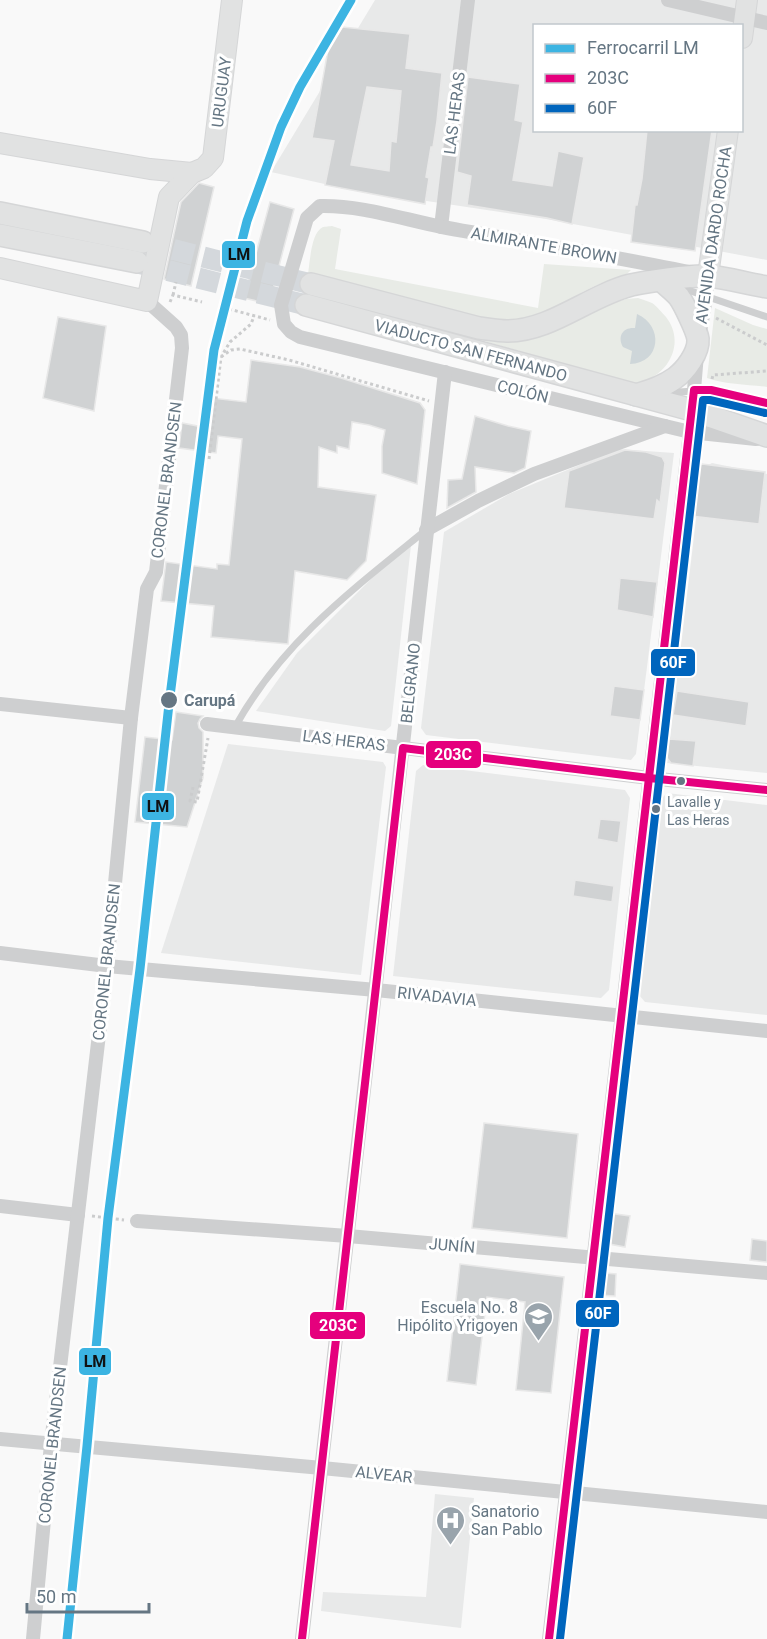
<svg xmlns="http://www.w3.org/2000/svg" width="767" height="1639" font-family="Roboto,sans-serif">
  <rect width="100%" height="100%" fill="#f9f9f9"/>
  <g fill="#e8e9e9" fill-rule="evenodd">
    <path d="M375 0H767V260L546 219 347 189 271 172ZM534 26H742V130H534Z"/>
    <path d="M618 449 674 453 636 754 631 760 426 735 421 728 444 532 509 494Z"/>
    <path d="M712 463 767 474V773L667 763 702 469Z"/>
    <path d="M411 545 391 726 385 731 256 711 297 653 375 575Z"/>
    <path d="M228 744 383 762 386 767 361 975 161 953Z"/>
    <path d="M423 765 625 790 630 798 609 990 601 998 393 976 416 771Z"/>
    <path d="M667 793 767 805V1015L645 1002 639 995 662 798Z"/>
    <path d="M435 1494 474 1498 461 1628 321 1611 323 1592 426 1597Z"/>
  </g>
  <g fill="#e8ebe6">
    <path d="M332 226 341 229 335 269 538 308 544 264 631 270C624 279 608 280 597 285 571 297 545 316 515 319 501 320 487 318 473 316L308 274C310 262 311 232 323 227 324 227 331 226 332 226Z"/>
    <path d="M638 298C643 300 648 301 652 303 657 306 662 313 666 317 684 340 672 369 647 380 643 382 637 383 633 384L467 336 511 340 549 333 611 304 626 299Z"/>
    <path d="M715 308 753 325 767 329V387C746 384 727 385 707 378Z"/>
  </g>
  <path fill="#ced6d9" d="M637 314C664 326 661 363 630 364L632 351 623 347C617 336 623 327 635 328Z"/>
  <g fill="#d0d2d3" stroke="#e8e8e8" stroke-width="1.5" fill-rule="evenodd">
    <path d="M342 27 410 34 406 68 442 73 437 121 433 147H431L426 177 429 178 425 204 325 185 334 141 312 138 328 50ZM367 87 401 91 396 142 391 141 389 171 351 165Z"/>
    <path d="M468 77 520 84 515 120 523 122 513 180 552 186 558 151 584 157 572 224 547 218 467 205 471 176 457 172Z"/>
    <path d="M647 130H712L695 251 631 242 635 205H637L642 179Z"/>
    <path d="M199 183 214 187 191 286 164 279 181 202Z"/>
    <path d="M270 202 294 209 269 304 244 298Z"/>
    <path d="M58 317 106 326 94 411 43 398Z"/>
    <path d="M251 360 300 367 341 378 420 403 425 410 417 484 382 473V446L385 430 369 425 352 422 349 449 337 446V453L319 447 318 487 376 495 366 561 347 580 295 571 288 644 211 637 214 606 161 601 166 562 217 569V564L229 565 242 439 218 436 216 453 179 448 182 423 208 428 212 398 246 402Z"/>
    <path d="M475 416 508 426 531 431 525 468 514 473 475 467 476 492 447 508 448 480 462 479Z"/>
    <path d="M625 450 646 452 662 457 665 463 660 503 657 500 654 519 564 508 569 471Z"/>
    <path d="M702 464 765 472 759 524 691 516 695 469Z"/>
    <path d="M620 578 657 582 653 617 617 610Z"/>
    <path d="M614 686 644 690 640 720 610 716Z"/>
    <path d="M677 691 749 702 746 726 673 715Z"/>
    <path d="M176 712 203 716 200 719 198 723 199 728 203 732V778L187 827 135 822 145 737 172 740Z"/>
    <path d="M669 739 696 741 693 766 671 763 667 758Z"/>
    <path d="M600 819 621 821 618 843 597 839Z"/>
    <path d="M575 880 614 886 612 902 573 896Z"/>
    <path d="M484 1123 578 1134 567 1238 472 1228Z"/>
    <path d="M608 1213 630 1216 625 1247 609 1244 605 1237Z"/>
    <path d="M752 1239 767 1241V1262L750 1260Z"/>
    <path d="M460 1264 564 1277 551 1393 516 1390 525 1302 487 1297 476 1385 447 1381Z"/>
    <path d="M605 1273 616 1274 615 1296 598 1295 600 1279Z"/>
  </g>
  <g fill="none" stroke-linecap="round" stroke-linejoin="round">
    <g stroke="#d4d8dc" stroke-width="21" stroke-dasharray="21 10" stroke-linecap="butt">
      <path d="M143 242 311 284"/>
      <path d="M138 263 306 305"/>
    </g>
    <defs>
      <g id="secondary">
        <path d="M742 38 747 0"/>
        <path d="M0 143 150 169 192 173"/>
        <path d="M0 268 147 301 169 197 192 173 204 168 213 158 232 0"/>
        <path d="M708 276 728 130"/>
      </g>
      <g id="primary">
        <path d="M0 213 143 242"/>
        <path d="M0 235 137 262"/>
        <path d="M311 284 479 328C488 329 498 331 507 331 551 331 588 296 631 285 650 281 689 275 708 276 728 278 748 284 767 287"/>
        <path d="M306 305 692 410 767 436"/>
        <path d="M636 395C649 391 663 387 675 378 685 371 699 353 698 339 697 331 684 304 679 297 674 291 667 286 662 281"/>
      </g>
    </defs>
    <use href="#secondary" stroke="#d5d6d7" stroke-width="22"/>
    <use href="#primary" stroke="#d5d6d7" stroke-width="24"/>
    <g stroke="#cbcccd" stroke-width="3" stroke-dasharray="3 3" stroke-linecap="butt">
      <path d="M173 295 176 282"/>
      <path d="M170 302 173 295 202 302"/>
      <path d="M229 309 270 320"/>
      <path d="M716 318 767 345"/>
      <path d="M221 357 231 350 240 349 289 360 429 401"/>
      <path d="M712 379 713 375 767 371"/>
      <path d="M209 459 221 357 230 342 251 324 254 316"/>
      <path d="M193 787 190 801 197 802 208 738"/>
      <path d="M92 1216 124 1220"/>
    </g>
    <g stroke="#cecfd0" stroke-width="7">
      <path d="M679 287 767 317"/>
      <path d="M663 393 711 390 767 403"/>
      <path d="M235 727C282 642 352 590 426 530"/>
    </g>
    <g stroke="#cecfd0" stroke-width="14">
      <path d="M668 0 767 23"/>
      <path d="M441 227 468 0"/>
      <path d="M699 335 704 311 708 276C619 257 530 243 442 227 402 219 361 205 320 206L307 218 281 305 284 324 291 332 300 337 665 426 690 432 756 439"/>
      <path d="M694 390 697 354"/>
      <path d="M426 530 478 501 534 474 665 426"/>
      <path d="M0 704 131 718"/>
      <path d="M207 724 649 778 767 790"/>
      <path d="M0 953 107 966 376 990 767 1031"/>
      <path d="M0 1206 78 1215"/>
      <path d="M137 1221 348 1236 767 1273"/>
      <path d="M0 1439 322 1468 767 1512"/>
      <path d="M33 1639 51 1444 107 966 131 718 147 589 156 572 182 348 181 335 176 327 147 301"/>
      <path d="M302 1639 445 372"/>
      <path d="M549 1639 690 432"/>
    </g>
    <use href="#secondary" stroke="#e1e2e2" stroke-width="20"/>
    <use href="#primary" stroke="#e1e2e2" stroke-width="21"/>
    <defs>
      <g id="bus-1">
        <path d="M302 1639 403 748 649 778 767 790"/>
        <path d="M549 1639 694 390H711L767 403"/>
      </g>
      <path id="bus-2" d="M560 1639 703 400H710L765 413"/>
    </defs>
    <use href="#bus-1" stroke="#fff" stroke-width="12"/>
    <use href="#bus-2" stroke="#fff" stroke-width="12"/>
    <use href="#bus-1" stroke="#e5007d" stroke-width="8"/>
    <use href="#bus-2" stroke="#0065bd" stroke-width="8"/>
    <defs>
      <path id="rail-1" d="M67 1639 87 1446 108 1218 140 969 169 704 214 350 247 221 281 127 300 87 351 0"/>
    </defs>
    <use href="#rail-1" stroke="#fff" stroke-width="14"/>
    <use href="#rail-1" stroke="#3cb4e2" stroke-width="9"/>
  </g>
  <defs>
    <symbol id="school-pin" viewBox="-11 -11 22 30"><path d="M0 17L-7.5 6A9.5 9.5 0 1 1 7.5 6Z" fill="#99a4ac" stroke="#fff"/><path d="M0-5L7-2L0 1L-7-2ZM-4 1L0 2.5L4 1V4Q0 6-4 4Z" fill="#fff"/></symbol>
    <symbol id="hospital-pin" viewBox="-11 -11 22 30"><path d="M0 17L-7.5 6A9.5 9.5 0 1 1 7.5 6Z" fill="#99a4ac" stroke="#fff"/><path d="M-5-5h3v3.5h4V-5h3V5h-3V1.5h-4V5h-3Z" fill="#fff"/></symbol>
  </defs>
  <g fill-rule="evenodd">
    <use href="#school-pin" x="522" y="1300" width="33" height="45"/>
    <use href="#hospital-pin" x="434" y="1504" width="33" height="45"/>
  </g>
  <g fill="#657683" stroke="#fff" stroke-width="2">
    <circle cx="169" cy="700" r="9"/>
    <circle cx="681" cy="781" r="5"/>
    <circle cx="656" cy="809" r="5"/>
  </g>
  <g text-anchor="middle" stroke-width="6" stroke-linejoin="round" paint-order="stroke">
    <g font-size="14" fill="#657683" stroke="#fff" text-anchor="start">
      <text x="667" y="807">Lavalle y<tspan x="667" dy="18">Las Heras</tspan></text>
    </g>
    <g font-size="16" fill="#657683" stroke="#fff">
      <text transform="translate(221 92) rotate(-83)" y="6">URUGUAY</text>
      <text transform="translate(454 113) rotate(-83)" y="6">LAS HERAS</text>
      <text transform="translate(713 235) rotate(-82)" y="6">AVENIDA DARDO ROCHA</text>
      <text transform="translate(544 245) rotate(10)" y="6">ALMIRANTE BROWN</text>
      <text transform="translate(471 350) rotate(15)" y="6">VIADUCTO SAN FERNANDO</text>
      <text transform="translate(523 391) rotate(14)" y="6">COLÓN</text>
      <text transform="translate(166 480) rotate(-83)" y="6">CORONEL BRANDSEN</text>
      <text transform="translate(410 683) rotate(-84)" y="6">BELGRANO</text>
      <text transform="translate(344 740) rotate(7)" y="6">LAS HERAS</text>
      <text transform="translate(106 962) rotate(-84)" y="6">CORONEL BRANDSEN</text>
      <text transform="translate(437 996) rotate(6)" y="6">RIVADAVIA</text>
      <text transform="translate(452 1245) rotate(5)" y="6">JUNÍN</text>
      <text transform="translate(52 1445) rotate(-84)" y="6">CORONEL BRANDSEN</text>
      <text transform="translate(384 1474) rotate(6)" y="6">ALVEAR</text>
    </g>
    <g font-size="16" font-weight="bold" fill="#657683" stroke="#fff" text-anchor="start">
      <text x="184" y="706">Carupá</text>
    </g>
    <g font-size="16" fill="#657683" stroke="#fff" text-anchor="end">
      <text x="518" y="1313">Escuela No. 8<tspan x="518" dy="18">Hipólito Yrigoyen</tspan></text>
      <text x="471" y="1517" text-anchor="start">Sanatorio<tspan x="471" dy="18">San Pablo</tspan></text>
    </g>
  </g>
  <g stroke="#fff" stroke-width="2">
    <rect x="221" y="240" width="35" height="29" rx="6" fill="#3cb4e2"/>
    <rect x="650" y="648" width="46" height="29" rx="6" fill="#0065bd"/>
    <rect x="425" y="740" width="57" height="29" rx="6" fill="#e5007d"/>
    <rect x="141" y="792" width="34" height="29" rx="6" fill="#3cb4e2"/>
    <rect x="575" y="1299" width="45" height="29" rx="6" fill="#0065bd"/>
    <rect x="309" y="1311" width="57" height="29" rx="6" fill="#e5007d"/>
    <rect x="78" y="1347" width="34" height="29" rx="6" fill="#3cb4e2"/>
  </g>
  <g font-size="16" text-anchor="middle" font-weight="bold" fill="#fff">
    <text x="673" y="668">60F</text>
    <text x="453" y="760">203C</text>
    <text x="598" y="1319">60F</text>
    <text x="338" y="1331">203C</text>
  </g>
  <g font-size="16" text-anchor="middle" font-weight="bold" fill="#111">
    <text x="239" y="260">LM</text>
    <text x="158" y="812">LM</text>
    <text x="95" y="1367">LM</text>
  </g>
  <rect x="533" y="24" width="210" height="108" fill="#ffffff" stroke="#c1c8cd" stroke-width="1.5"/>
  <rect x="545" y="44" width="30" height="9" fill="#3cb4e2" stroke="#c1c8cd" stroke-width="1.5"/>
  <text x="587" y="54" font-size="18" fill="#657683">Ferrocarril LM</text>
  <rect x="545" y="74" width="30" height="9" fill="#e5007d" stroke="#c1c8cd" stroke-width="1.5"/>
  <text x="587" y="84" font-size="18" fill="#657683">203C</text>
  <rect x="545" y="104" width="30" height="9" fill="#0065bd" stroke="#c1c8cd" stroke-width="1.5"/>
  <text x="587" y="114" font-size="18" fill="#657683">60F</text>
  <path d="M27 1603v9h122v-9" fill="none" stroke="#657683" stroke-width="3"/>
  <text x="36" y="1603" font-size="18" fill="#657683" stroke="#ffffff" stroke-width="4.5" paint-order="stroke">50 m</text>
</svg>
